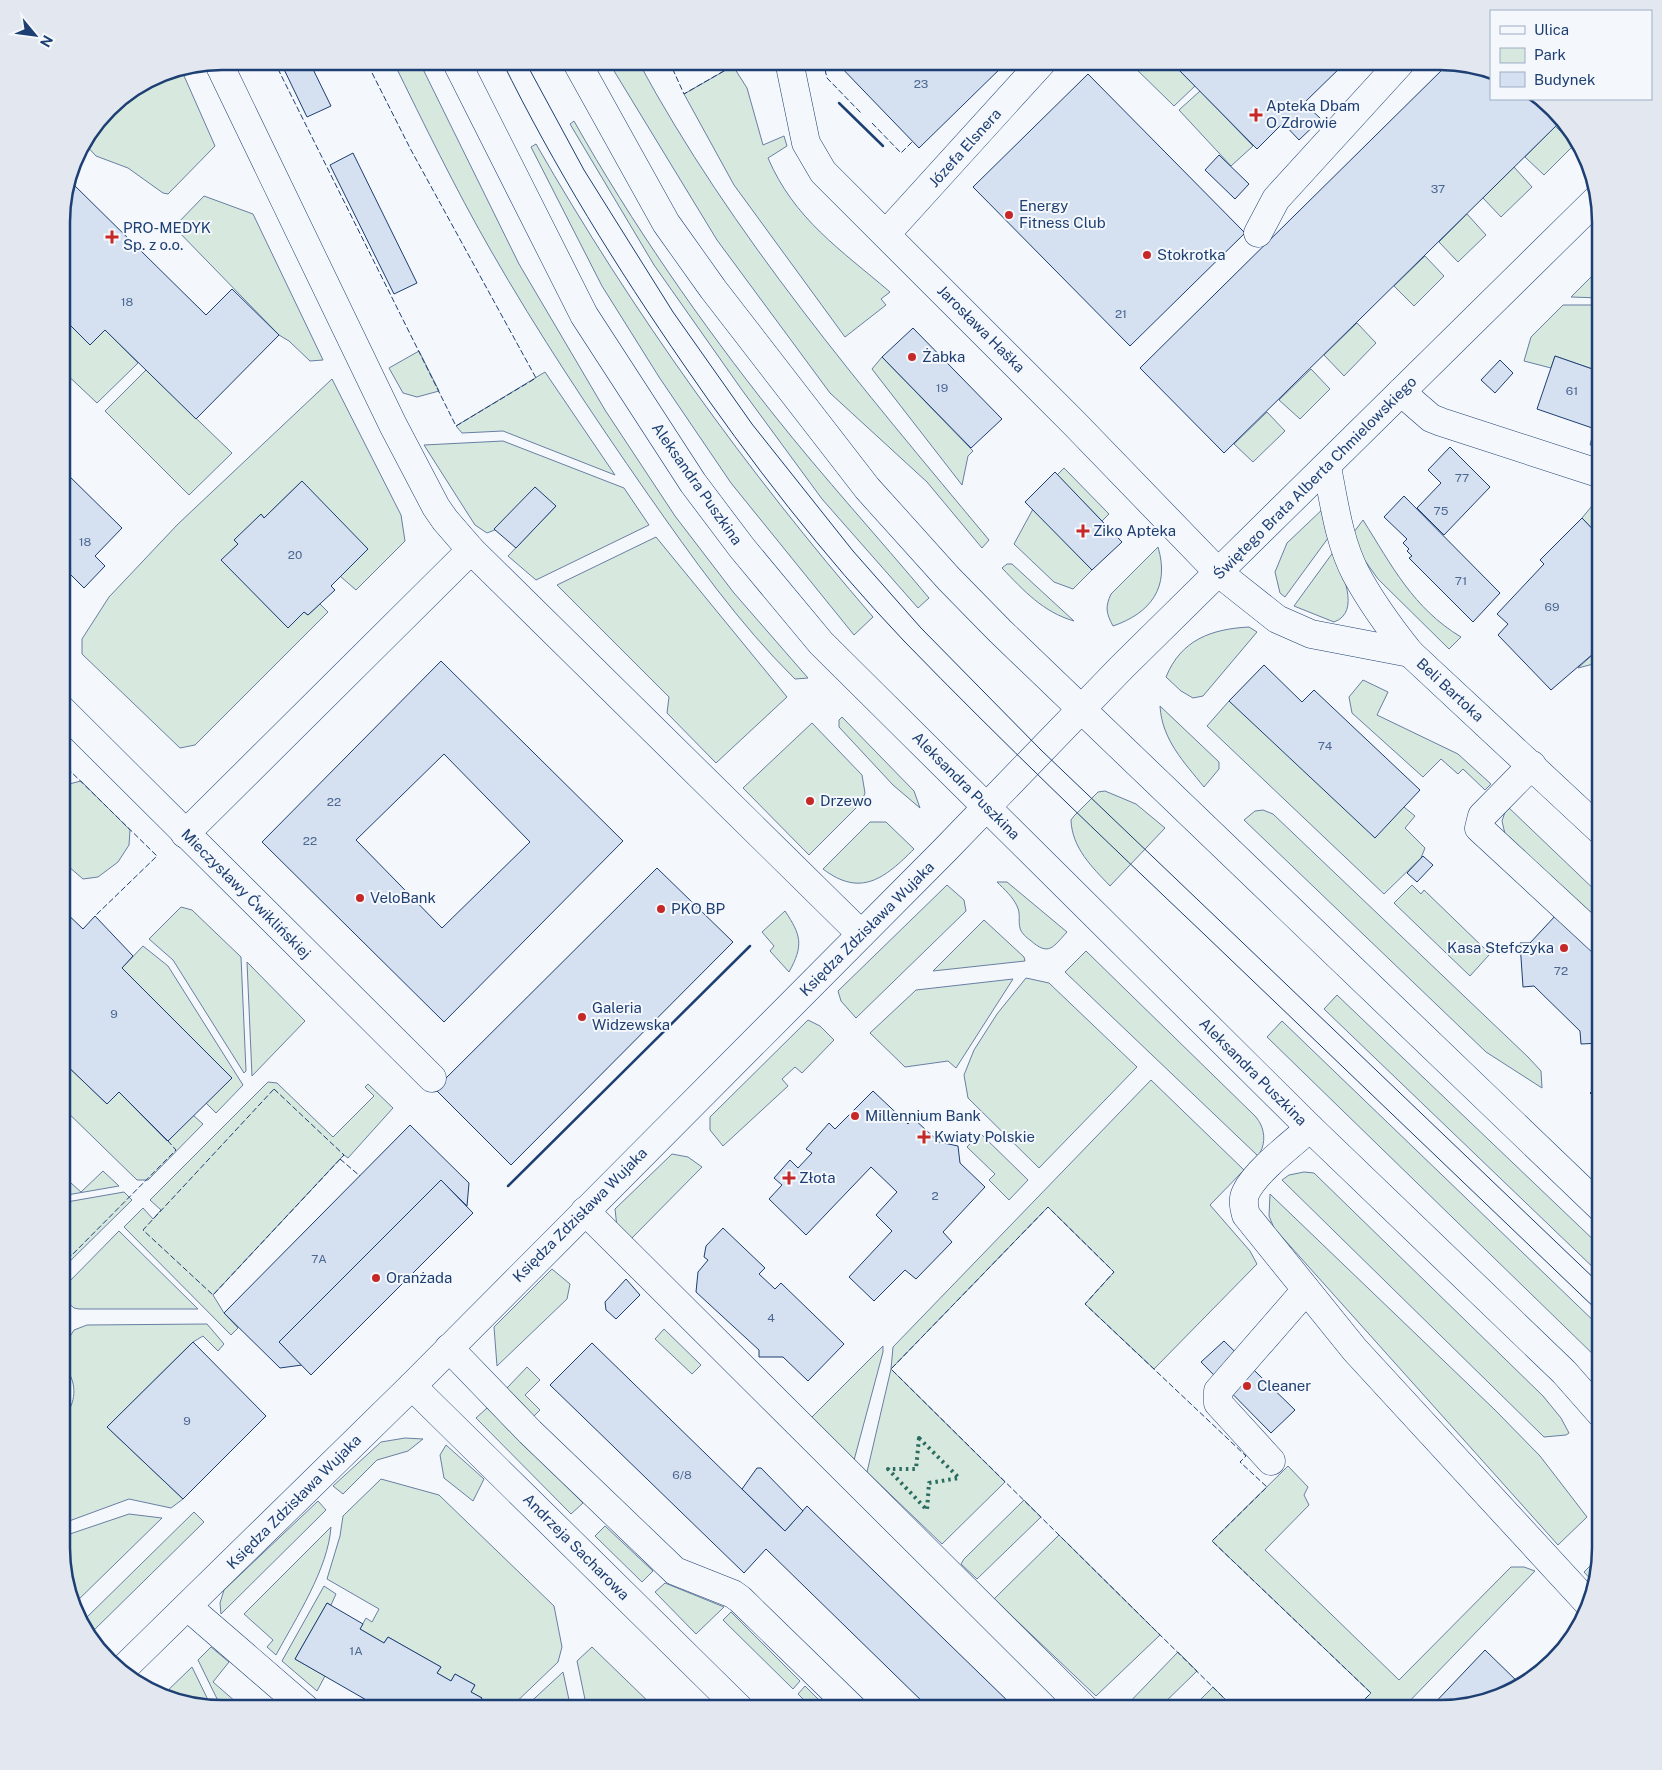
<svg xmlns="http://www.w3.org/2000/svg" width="1662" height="1770" font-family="'Public Sans',sans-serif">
  <rect width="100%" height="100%" fill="#f4f7fb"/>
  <g fill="#d7e8df" stroke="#687fa3">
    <path d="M393 61H419L519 264 605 410 675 516 734 593 808 678 795 679C739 624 692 557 647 493 592 414 538 333 490 249 455 188 424 124 393 61Z"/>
    <path d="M608 61H638C731 234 864 390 989 540L982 548 927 482 830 393 717 240Z"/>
    <path d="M1129 62H1171L1195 86 1174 106Z"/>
    <path d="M733 66 747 88 763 145 784 136 787 146 768 158C794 219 841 250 890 292L881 299 886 305 845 337 734 185 684 94Z"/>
    <path d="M181 69 215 146 168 194 163 193 128 168 96 156 84 143 116 101 161 73Z"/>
    <path d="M1200 91 1253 146 1231 166 1179 110Z"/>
    <path d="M574 121C632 224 701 323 774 415 824 478 878 537 929 598L918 608 822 499 742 390 654 265 570 124Z"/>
    <path d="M1555 126 1574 145 1544 175 1525 157Z"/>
    <path d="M536 144C633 313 746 470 873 617L854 635 731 483 659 377 602 286 531 147Z"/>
    <path d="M1514 167 1532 187 1501 217 1483 198Z"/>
    <path d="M204 196 253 214 323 360 310 361 289 341 279 335 174 227Z"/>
    <path d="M1467 214 1486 235 1458 262 1439 242Z"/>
    <path d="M1425 256 1444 276 1414 306 1394 286Z"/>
    <path d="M1601 267V298L1571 297Z"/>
    <path d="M1563 305H1601V372L1555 356 1551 368 1524 361 1531 337Z"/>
    <path d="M62 317 90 345 105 330 138 363 97 403 62 370Z"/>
    <path d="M1357 323 1376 343 1344 376 1324 355Z"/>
    <path d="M419 351 439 391 417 397 403 393 389 368Z"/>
    <path d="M882 357 973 451 968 456 962 485 872 369Z"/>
    <path d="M1311 369 1330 389 1300 419 1279 400Z"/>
    <path d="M146 370 232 453 189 495 105 411Z"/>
    <path d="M545 372 615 475 503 431 462 433 456 426Z"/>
    <path d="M332 379 401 515 405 541 356 590 340 576 302 481 264 518 261 514 235 540 238 544 222 560 288 628 304 612 308 615 320 604 328 612 195 745 180 748 82 654V639L109 597 178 524Z"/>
    <path d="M1267 412 1285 431 1253 462 1234 444Z"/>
    <path d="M1594 429 1601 431V449L1590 445Z"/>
    <path d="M503 441 624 488 649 525 536 580 508 556 556 506 487 533 475 525 424 445Z"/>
    <path d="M1064 468 1109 514 1102 521 1057 475Z"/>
    <path d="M1601 495V538L1582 518Z"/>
    <path d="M1326 506 1331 534 1285 597 1280 593 1275 572 1287 543Z"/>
    <path d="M1033 509 1092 570 1073 589 1054 582 1014 544Z"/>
    <path d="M1363 520C1392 566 1413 608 1461 637L1449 649 1378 579 1361 555 1354 532Z"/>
    <path d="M656 537 787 697 716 763 667 713 669 697 557 585Z"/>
    <path d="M1158 547C1170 587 1151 613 1113 626 1106 613 1105 607 1111 594Z"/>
    <path d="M1334 551C1341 571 1362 612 1334 622L1294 606Z"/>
    <path d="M1007 564H1012L1074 621C1043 612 1024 591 1002 568Z"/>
    <path d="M1249 627 1257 632 1203 696 1193 698 1181 691 1166 677C1181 640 1211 629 1249 627Z"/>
    <path d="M1601 647V662L1578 668Z"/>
    <path d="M1363 680 1388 692 1377 715 1458 754 1491 784 1485 790 1463 769 1458 774 1441 759 1423 777 1352 713 1349 697Z"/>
    <path d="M1229 701 1404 807 1415 816 1405 828 1425 848 1421 858 1384 894 1207 726Z"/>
    <path d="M1160 706 1219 762V769L1204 787C1184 762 1162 740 1160 706Z"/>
    <path d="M842 717 914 791 920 808 893 785 839 727V720Z"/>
    <path d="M812 723 862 775 865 793 861 803 809 855 743 788Z"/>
    <path d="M81 781 130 830 129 845 118 862 98 877 83 879 61 860V790L69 784Z"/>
    <path d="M1105 791 1136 804 1165 828 1110 886C1092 867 1072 848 1071 820L1074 816 1098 792Z"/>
    <path d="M1507 806 1601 896V926L1505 834 1502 821Z"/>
    <path d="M1263 810 1273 814 1528 1057 1541 1071 1542 1088 1486 1052 1244 820 1255 811Z"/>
    <path d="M870 822H886L914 849C885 878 861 898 823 869Z"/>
    <path d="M997 882H1007L1067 932C1053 947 1049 957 1030 940 1027 938 1021 933 1020 928 1018 921 1021 914 1017 906 1013 897 1004 889 997 882Z"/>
    <path d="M947 885 964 900 966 911 856 1018 841 1001 838 991Z"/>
    <path d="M1412 885 1421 894 1424 890 1487 951 1489 955 1470 976 1394 903Z"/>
    <path d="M181 907 192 910 241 957 246 1071 244 1073 173 960 149 939Z"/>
    <path d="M785 911C801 935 804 945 789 972L770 951 774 946 762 932Z"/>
    <path d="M984 920 1024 957 1025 961 933 971Z"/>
    <path d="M143 946 168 966 243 1085 216 1113 206 1103 122 968Z"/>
    <path d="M1086 951 1255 1116C1265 1127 1267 1143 1258 1156L1065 972Z"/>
    <path d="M247 962 305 1021 252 1076Z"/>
    <path d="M1026 978 1049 983 1137 1067 1039 1168 968 1098 964 1075 974 1050 997 1014Z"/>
    <path d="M1013 979 956 1068 948 1061 905 1067 870 1033 916 990Z"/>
    <path d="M1337 995 1601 1247V1275L1324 1009Z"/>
    <path d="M808 1020 820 1026 834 1040 802 1073 795 1067 782 1079 788 1086 723 1146 710 1130V1117Z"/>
    <path d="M1282 1021 1601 1328V1362L1267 1037Z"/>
    <path d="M61 1060 107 1104 119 1092 167 1141 193 1115 203 1124 148 1180H137L61 1106V1095L67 1089 61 1083Z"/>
    <path d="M1151 1080 1244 1170 1210 1205 1250 1251 1257 1264 1154 1369 1085 1304 1114 1272 1048 1207 891 1369 1005 1482 942 1544 867 1472 891 1369 893 1347Z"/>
    <path d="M268 1082 277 1083 333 1137 374 1096 365 1087 368 1084 393 1108 348 1158 344 1155 340 1159 213 1295 224 1313 238 1328 231 1335 124 1227 143 1208 153 1219 161 1210 150 1200Z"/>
    <path d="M980 1133 1028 1180 1009 1200 989 1180 995 1174 967 1147Z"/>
    <path d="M672 1154 688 1157 702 1167 630 1240 617 1227 615 1209Z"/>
    <path d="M103 1171 119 1186 61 1196V1174L81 1192Z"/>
    <path d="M1304 1172 1314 1173 1543 1396 1561 1418 1569 1433 1566 1435 1544 1437 1282 1180 1289 1175Z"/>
    <path d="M124 1192 132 1200 61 1270V1203Z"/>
    <path d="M1270 1194 1495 1410 1540 1456 1587 1517 1558 1545 1274 1228 1269 1216Z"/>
    <path d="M119 1231 198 1309H79L74 1308 63 1298V1288Z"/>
    <path d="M552 1269 570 1284 567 1299 497 1366 494 1327Z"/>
    <path d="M207 1324 224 1344 218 1351 203 1336 193 1342 107 1427 183 1499 171 1508 129 1499 61 1524V1421C73 1409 78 1391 70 1375 68 1371 63 1367 61 1363 59 1353 69 1338 74 1330L87 1325Z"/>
    <path d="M664 1329 701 1365 692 1374 655 1339Z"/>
    <path d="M883 1346V1352L853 1464 809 1420Z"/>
    <path d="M527 1367 540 1380 525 1395 540 1410 534 1416 507 1388Z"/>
    <path d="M487 1408 583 1503 571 1514 476 1418Z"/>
    <path d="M405 1438 423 1439 408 1451 377 1460 343 1494 333 1486 381 1442Z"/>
    <path d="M446 1445 484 1479 473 1501 444 1478 440 1455Z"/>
    <path d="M1288 1466 1308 1487 1304 1495 1309 1505 1265 1550 1399 1680 1511 1567H1524L1535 1571 1402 1709H1366L1361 1703 1371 1693 1212 1541Z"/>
    <path d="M381 1479 439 1495 554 1606 562 1647 558 1662 509 1709H476L482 1698 471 1692 475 1685 455 1674 451 1681 437 1673 441 1667 388 1637 384 1643 360 1629 366 1618 372 1622 379 1609 327 1579 340 1536 343 1516Z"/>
    <path d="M1024 1500 1041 1517 977 1579 961 1564 964 1559Z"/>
    <path d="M318 1501 326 1510 221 1614 220 1603 224 1590Z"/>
    <path d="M194 1512 204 1522 89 1635 82 1622Z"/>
    <path d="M129 1514 162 1518 73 1605 70 1600 61 1537Z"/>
    <path d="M605 1526 653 1571 642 1582 595 1536Z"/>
    <path d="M331 1527C328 1569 296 1618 276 1655L267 1647 273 1640 244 1614Z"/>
    <path d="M1059 1535 1160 1635 1096 1696 994 1599Z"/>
    <path d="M1598 1558 1593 1582 1584 1572Z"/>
    <path d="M665 1583 724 1607 696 1634 655 1592Z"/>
    <path d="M324 1586 336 1594 331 1605 327 1603 295 1659 325 1676 317 1691 282 1661Z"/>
    <path d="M731 1612 800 1681 793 1689 723 1620Z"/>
    <path d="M211 1647 229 1662 213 1682 244 1709H222L198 1660Z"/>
    <path d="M592 1647 656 1709H587L577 1661Z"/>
    <path d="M1178 1652 1197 1671 1158 1709H1123Z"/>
    <path d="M192 1667 211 1706 163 1695Z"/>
    <path d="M563 1672 571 1709H523Z"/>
    <path d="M805 1686 828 1709H813L798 1694Z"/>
    <path d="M1213 1687 1235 1709H1191Z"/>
  </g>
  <g fill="#d5e0f0" stroke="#1d3f73" fill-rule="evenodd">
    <path d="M280 61H309L331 106 307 117Z"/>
    <path d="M835 61H1008L919 148Z"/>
    <path d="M1171 62H1346L1304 103 1321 119 1299 140 1283 123 1257 149Z"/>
    <path d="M1450 62 1491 72V99H1537L1562 120 1224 453 1140 368Z"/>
    <path d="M1088 74 1245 233 1130 346 973 187Z"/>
    <path d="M353 153 417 283 394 294 330 165Z"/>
    <path d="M1219 155 1249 184 1235 199 1205 170Z"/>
    <path d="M70 181 206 315 232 289 279 335 196 419 105 330 90 345 62 317V211Z"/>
    <path d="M913 328 1002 419 971 448 882 357Z"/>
    <path d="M1555 356 1601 372V431L1537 409Z"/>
    <path d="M1500 360 1513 373 1495 393 1481 380Z"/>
    <path d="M1450 447 1490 487 1444 535 1417 508 1441 483 1428 470Z"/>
    <path d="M62 469 122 528 95 556 105 566 84 588 62 566Z"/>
    <path d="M1055 472 1122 542 1092 570 1025 502Z"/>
    <path d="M302 481 368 549 331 586 335 590 308 615 304 612 288 628 221 560 238 544 234 540 261 514 264 518Z"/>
    <path d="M535 487 556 506 516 548 494 529Z"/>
    <path d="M1404 496 1500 593 1473 622 1409 558 1412 556 1407 551 1409 549 1403 543 1407 539 1384 517Z"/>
    <path d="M1582 518 1601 538V647L1551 690 1498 635 1508 624 1497 614 1544 564 1540 560Z"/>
    <path d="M441 661 623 841 444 1022 262 842ZM444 754 530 842 442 928 356 840Z"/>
    <path d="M1264 665 1302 702 1314 690 1420 790 1375 838 1229 701Z"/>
    <path d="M1423 856 1433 865 1417 882 1407 873Z"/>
    <path d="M657 868 733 942 511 1165 435 1089Z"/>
    <path d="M61 908 83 929 95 916 133 956 122 968 232 1078 168 1141 119 1092 107 1104 61 1060Z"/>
    <path d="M1556 915 1601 959V1043L1581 1044 1580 1031 1534 986 1523 987 1520 943H1530Z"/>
    <path d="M1599 1085 1601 1086V1104L1590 1093Z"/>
    <path d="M873 1091 908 1124 913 1118 939 1142 958 1146 960 1163 985 1187 943 1232 952 1242 916 1279 905 1270 874 1301 849 1277 892 1231 876 1215 897 1192 871 1167 806 1235 769 1199 782 1185 774 1178 790 1160 798 1168 812 1153 806 1149 829 1123 835 1129Z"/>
    <path d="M410 1125 469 1183 467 1206 441 1180 279 1342 302 1365 280 1368 224 1313Z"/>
    <path d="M441 1180 473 1213 311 1375 279 1342Z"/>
    <path d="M723 1228 765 1268 759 1274 775 1289 781 1283 844 1344 808 1381 783 1357H759V1350L696 1292 698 1272 708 1260 704 1257 706 1246Z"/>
    <path d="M626 1279 640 1295 616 1319 606 1310 605 1302Z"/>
    <path d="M1224 1341 1295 1410 1271 1433 1201 1362Z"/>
    <path d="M193 1342 266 1416 183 1499 107 1427Z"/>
    <path d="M592 1343 785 1531 807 1506 1016 1709H930L766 1549 744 1573 550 1385Z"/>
    <path d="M757 1468H761L803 1511 785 1531 742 1489Z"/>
    <path d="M327 1603 363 1624 360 1629 384 1643 388 1637 441 1667 437 1673 451 1681 455 1674 475 1685 471 1692 482 1698 476 1709H382L295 1659Z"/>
    <path d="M1485 1650 1521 1685 1492 1700 1429 1709Z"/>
  </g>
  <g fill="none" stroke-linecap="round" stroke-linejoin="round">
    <defs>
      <g id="minor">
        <path d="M789 61 806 143 823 172 1074 423 1219 573 1277 619 1311 634 1410 653 1601 831"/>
        <path d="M218 62 393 425 436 507 445 520 471 550 861 934"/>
        <path d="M1258 233 1276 199 1401 62"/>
        <path d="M886 234 1043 61"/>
        <path d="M1401 392 1431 418 1441 422 1601 474"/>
        <path d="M1327 467C1334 502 1339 542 1356 574 1371 602 1390 628 1410 653"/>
        <path d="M61 709 432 1078"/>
        <path d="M1532 765 1482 816 1479 828 1601 941"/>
        <path d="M185 834 471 550"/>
        <path d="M1310 1128C1292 1144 1256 1171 1246 1192 1242 1200 1244 1208 1246 1215L1355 1350 1588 1603"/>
        <path d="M585 1211 1085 1709"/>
        <path d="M449 1348 530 1432 675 1571 733 1594 740 1599 853 1709"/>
        <path d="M412 1386 740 1709"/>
        <path d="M1271 1461 1218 1403V1391L1306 1290"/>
        <path d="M188 1607 306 1709"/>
        <path d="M123 1669 412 1386 944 851 1122 667 1597 199"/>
      </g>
      <g id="major">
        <path d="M456 61 584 315 693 483 742 548 821 643 1310 1128 1564 1372 1601 1414"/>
        <path d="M576 61 666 223 713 289 867 488 949 579 1000 631 1601 1208"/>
      </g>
    </defs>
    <use href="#minor" stroke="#1d3f73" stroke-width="29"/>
    <use href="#major" stroke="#1d3f73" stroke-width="29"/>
    <use href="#minor" stroke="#f4f7fb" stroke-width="28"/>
    <use href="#major" stroke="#f4f7fb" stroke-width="28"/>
    <g stroke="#1d3f73" stroke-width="1">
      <path d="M502 61C554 167 617 268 684 365 750 461 823 556 904 641 1002 742 1103 838 1205 935 1337 1061 1469 1188 1601 1314"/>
      <path d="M525 61 584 170 673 312 752 424 853 551 921 628 1041 750 1601 1285"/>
    </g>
    <path stroke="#2c6c60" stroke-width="4" stroke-dasharray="2.5 4" stroke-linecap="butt" d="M919 1438 959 1478 929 1483 927 1510 888 1469H916Z"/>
    <g stroke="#1d3f73" stroke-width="1" stroke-dasharray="6 2.5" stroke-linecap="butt">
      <path d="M274 61 456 426 536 378 411 150 366 61"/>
      <path d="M669 61 684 94 741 61"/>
      <path d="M823 61 827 78 862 114"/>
      <path d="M872 123 901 153 913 141"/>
      <path d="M61 762 157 856 95 916"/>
      <path d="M274 1089 344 1155 213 1295 143 1230Z"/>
      <path d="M340 1159 360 1176"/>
      <path d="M61 1266 176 1150 168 1141"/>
      <path d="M1235 1709 891 1369 1048 1207 1114 1272 1085 1304 1246 1456 1240 1462 1267 1487 1212 1541 1371 1693 1355 1709"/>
    </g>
    <g stroke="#1d3f73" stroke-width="2.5">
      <path d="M839 103 883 146"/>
      <path d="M508 1186 750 946"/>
    </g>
  </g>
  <g fill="#c62828" stroke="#f4f7fb" stroke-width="2">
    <path d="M1253.5 107.5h5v5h5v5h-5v5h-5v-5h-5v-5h5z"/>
    <circle cx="1009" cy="215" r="5"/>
    <path d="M109.5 229.5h5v5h5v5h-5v5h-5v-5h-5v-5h5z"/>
    <circle cx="1147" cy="255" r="5"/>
    <circle cx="912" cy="357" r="5"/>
    <path d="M1080.5 523.5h5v5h5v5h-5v5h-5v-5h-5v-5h5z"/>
    <circle cx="810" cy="801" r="5"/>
    <circle cx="360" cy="898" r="5"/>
    <circle cx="661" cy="909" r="5"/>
    <circle cx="1564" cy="948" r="5"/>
    <circle cx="582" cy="1017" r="5"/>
    <circle cx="855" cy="1116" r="5"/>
    <path d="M921.5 1129.5h5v5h5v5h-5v5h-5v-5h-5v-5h5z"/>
    <path d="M786.5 1170.5h5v5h5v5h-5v5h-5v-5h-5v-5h5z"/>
    <circle cx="376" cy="1278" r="5"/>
    <circle cx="1247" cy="1386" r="5"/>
  </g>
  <g text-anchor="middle" stroke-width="4" stroke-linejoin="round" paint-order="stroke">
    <g font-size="12" fill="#4b6792">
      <text x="921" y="88">23</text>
      <text x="1438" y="193">37</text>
      <text x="127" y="306">18</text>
      <text x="1121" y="318">21</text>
      <text x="942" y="392">19</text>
      <text x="1572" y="395">61</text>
      <text x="1462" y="482">77</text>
      <text x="1441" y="515">75</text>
      <text x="85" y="546">18</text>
      <text x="295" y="559">20</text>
      <text x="1461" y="585">71</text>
      <text x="1552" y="611">69</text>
      <text x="1325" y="750">74</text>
      <text x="334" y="806">22</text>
      <text x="310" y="845">22</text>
      <text x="1561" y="975">72</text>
      <text x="114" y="1018">9</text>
      <text x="935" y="1200">2</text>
      <text x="319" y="1263">7A</text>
      <text x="771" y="1322">4</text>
      <text x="187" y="1425">9</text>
      <text x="682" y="1479">6/8</text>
      <text x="356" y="1655">1A</text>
    </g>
    <g font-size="15" fill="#1d3f73" stroke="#f4f7fb" text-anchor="start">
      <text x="1266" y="111">Apteka Dbam<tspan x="1266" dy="17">O Zdrowie</tspan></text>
      <text x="1019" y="211">Energy<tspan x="1019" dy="17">Fitness Club</tspan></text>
      <text x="123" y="233">PRO-MEDYK<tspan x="123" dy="17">Sp. z o.o.</tspan></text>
      <text x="1157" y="260">Stokrotka</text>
      <text x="922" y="362">Żabka</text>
      <text x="1093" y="536">Ziko Apteka</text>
      <text x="820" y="806">Drzewo</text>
      <text x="370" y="903">VeloBank</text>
      <text x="671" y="914">PKO BP</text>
      <text x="1554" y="953" text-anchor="end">Kasa Stefczyka</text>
      <text x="592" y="1013">Galeria<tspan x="592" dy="17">Widzewska</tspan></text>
      <text x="865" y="1121">Millennium Bank</text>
      <text x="934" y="1142">Kwiaty Polskie</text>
      <text x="799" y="1183">Złota</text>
      <text x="386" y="1283">Oranżada</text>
      <text x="1257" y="1391">Cleaner</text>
    </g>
    <g font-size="15" fill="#1d3f73" stroke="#f4f7fb">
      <text transform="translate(965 148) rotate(-48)" y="5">Józefa Elsnera</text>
      <text transform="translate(981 329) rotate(45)" y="5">Jarosława Haška</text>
      <text transform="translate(1315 478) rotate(-45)" y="5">Świętego Brata Alberta Chmielowskiego</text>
      <text transform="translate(697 484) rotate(55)" y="5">Aleksandra Puszkina</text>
      <text transform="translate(1450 690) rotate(43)" y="5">Beli Bartoka</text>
      <text transform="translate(966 786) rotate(45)" y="5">Aleksandra Puszkina</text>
      <text transform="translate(246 894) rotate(45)" y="5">Mieczysławy Ćwiklińskiej</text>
      <text transform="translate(867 929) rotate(-45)" y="5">Księdza Zdzisława Wujaka</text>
      <text transform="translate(1253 1072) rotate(45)" y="5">Aleksandra Puszkina</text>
      <text transform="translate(580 1215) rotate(-45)" y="5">Księdza Zdzisława Wujaka</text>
      <text transform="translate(294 1502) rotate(-45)" y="5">Księdza Zdzisława Wujaka</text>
      <text transform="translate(576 1547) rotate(45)" y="5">Andrzeja Sacharowa</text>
    </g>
  </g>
  <path d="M0 0H1662V1770H0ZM222 70H1440A152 152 0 0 1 1592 222V1548A152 152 0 0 1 1440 1700H222A152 152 0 0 1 70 1548V222A152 152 0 0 1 222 70Z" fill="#e3e8f0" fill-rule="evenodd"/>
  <path fill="none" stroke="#1d3f73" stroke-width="2.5" d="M222 70H1440A152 152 0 0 1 1592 222V1548A152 152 0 0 1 1440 1700H222A152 152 0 0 1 70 1548V222A152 152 0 0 1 222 70Z"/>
  <rect x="1490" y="10" width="162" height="90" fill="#f4f7fb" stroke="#9eadc5"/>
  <rect x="1500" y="26" width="25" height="8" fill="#f4f7fb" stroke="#9eadc5"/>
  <text x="1534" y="35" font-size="15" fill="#1d3f73">Ulica</text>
  <rect x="1500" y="48" width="25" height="15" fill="#d7e8df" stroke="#9eadc5"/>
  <text x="1534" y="60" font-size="15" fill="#1d3f73">Park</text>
  <rect x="1500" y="72" width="25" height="15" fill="#d5e0f0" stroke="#9eadc5"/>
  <text x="1534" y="85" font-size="15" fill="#1d3f73">Budynek</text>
  <g transform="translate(35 35) rotate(119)" stroke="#f4f7fb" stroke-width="4" paint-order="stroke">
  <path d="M0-4L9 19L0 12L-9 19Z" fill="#1d3f73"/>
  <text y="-8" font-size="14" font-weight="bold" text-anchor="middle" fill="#1d3f73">N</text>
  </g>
</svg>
